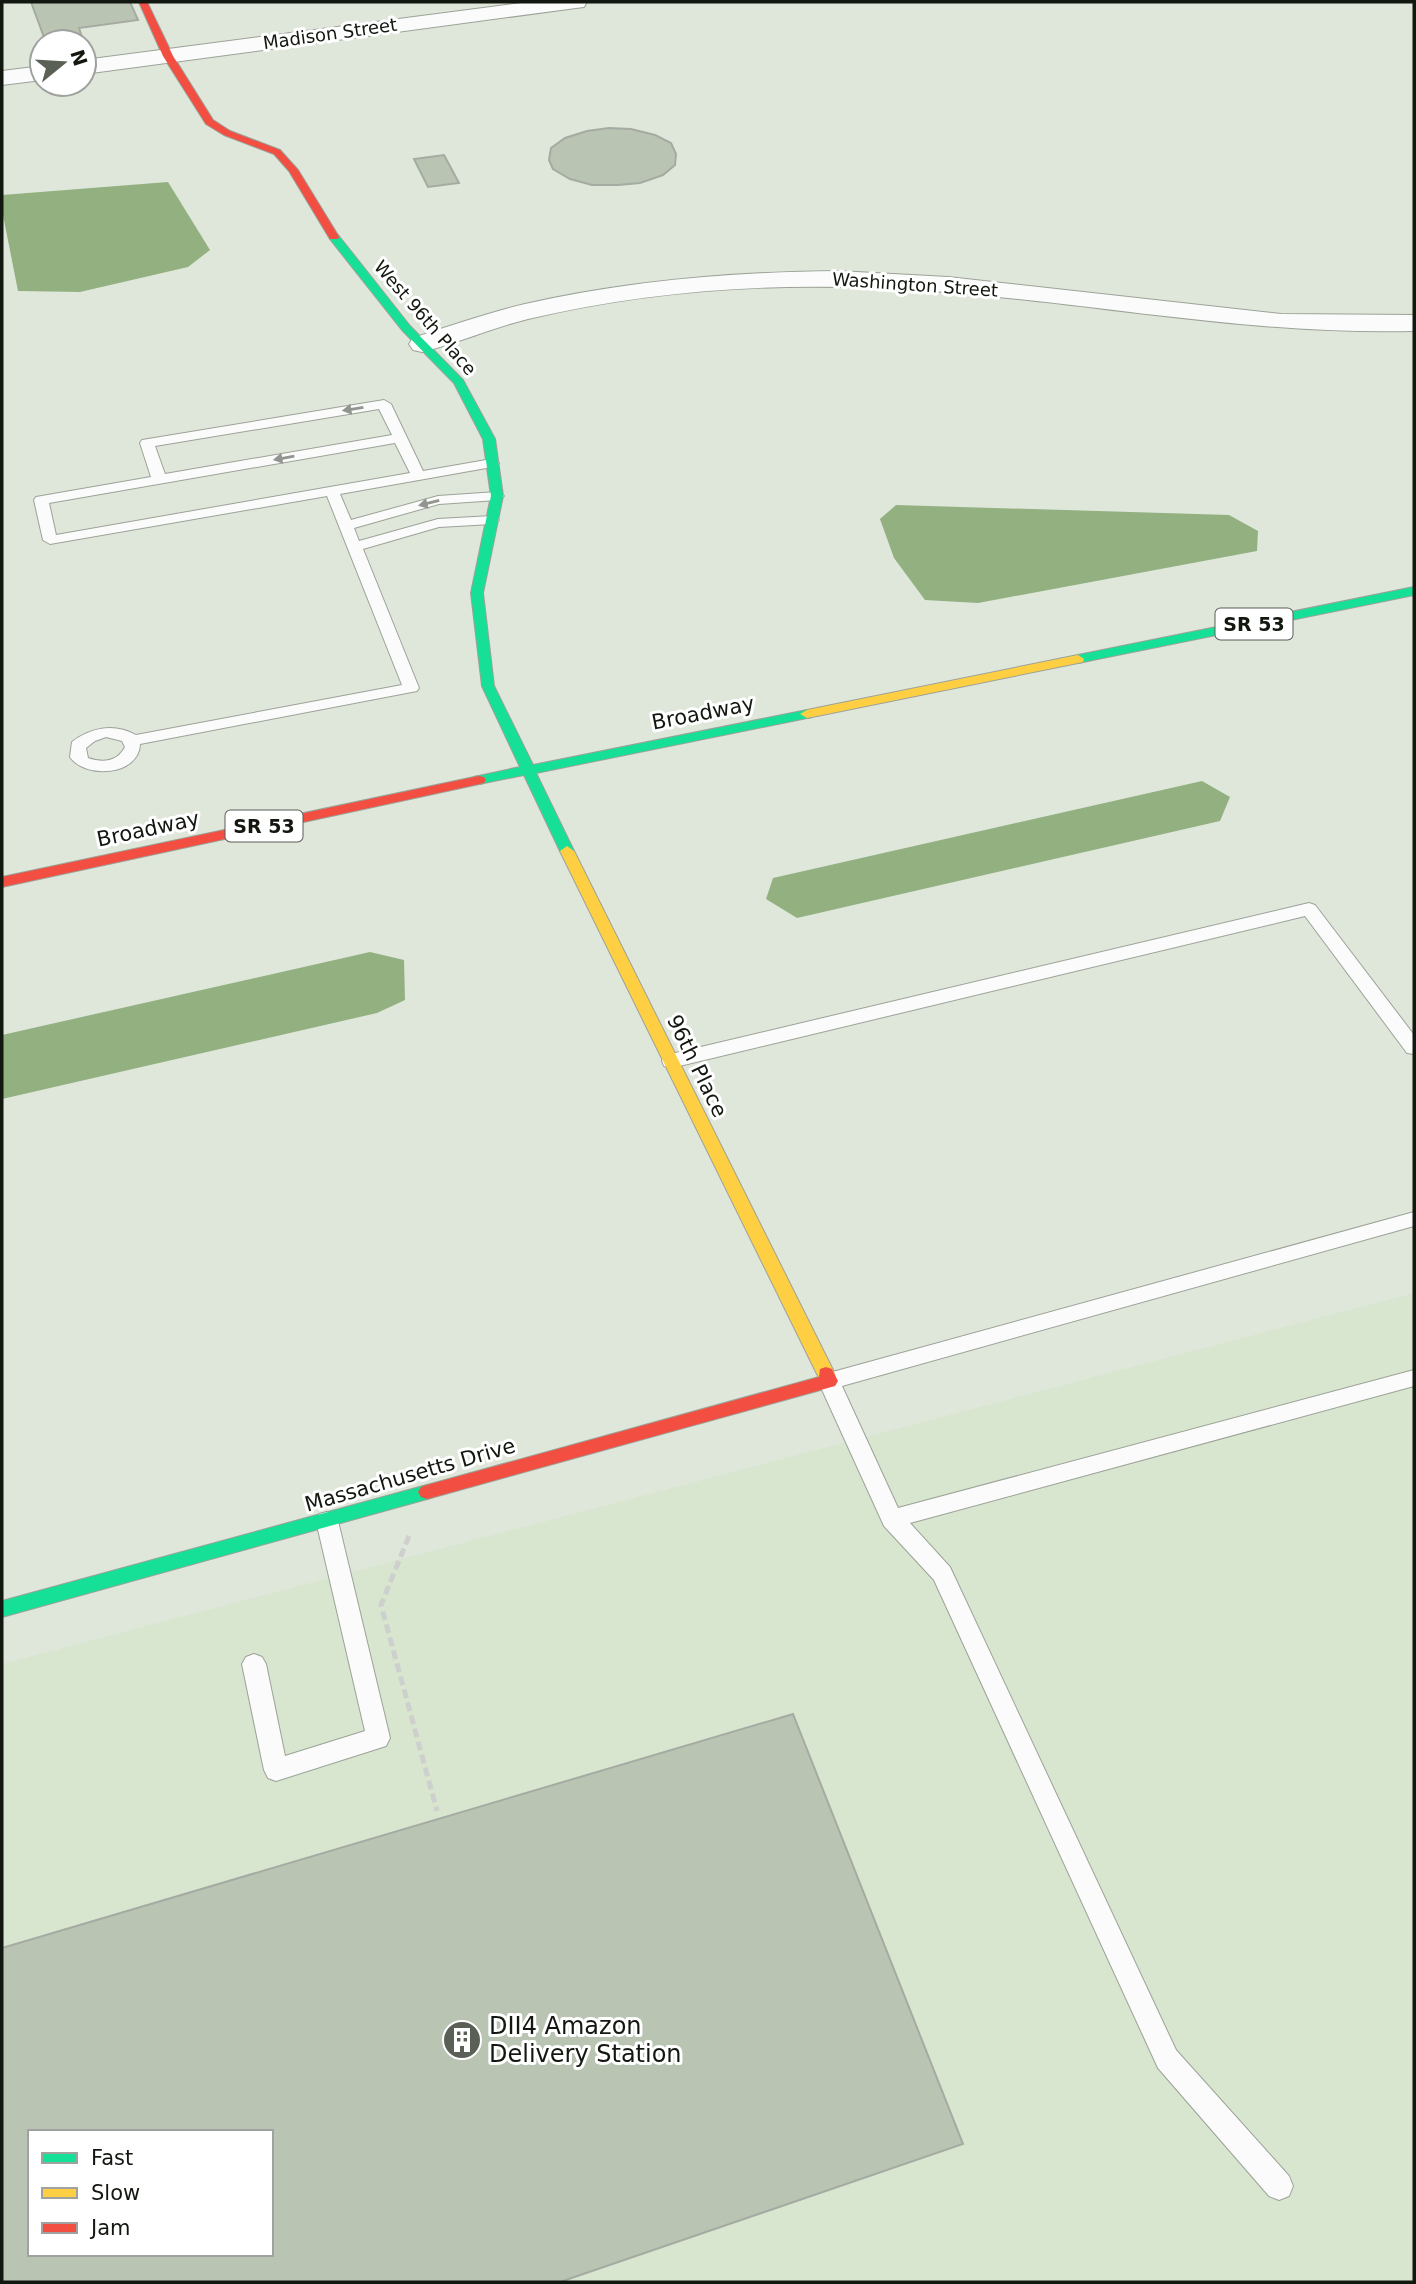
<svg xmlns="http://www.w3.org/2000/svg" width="1416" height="2284" font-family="'DejaVu Sans',sans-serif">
  <rect width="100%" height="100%" fill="#dfe7db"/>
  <path fill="#d8e5cf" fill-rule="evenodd" d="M1414 1293V2282H2V1664ZM30 2132H271V2254H30Z"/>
  <g fill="#93b081">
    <path d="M168 182 210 250 188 267 80 292 18 291 2 210V195Z"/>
    <path d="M896 505 1229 515 1258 531 1257 551 978 603 925 600 894 558 880 519Z"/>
    <path d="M1202 781 1230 797 1220 821 797 918 766 899 773 878Z"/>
    <path d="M370 952 404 960 405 1000 377 1013 2 1099V1035Z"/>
  </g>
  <g fill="#b9c4b2" stroke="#a5aba2" stroke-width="2" fill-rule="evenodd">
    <path d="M31 2H130L138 20 79 28 82 37 45 40Z"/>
    <path d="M609 128 631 129 655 135 671 143 676 154 675 165 663 175 640 183 618 185H592L570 179 553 169 549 160 551 148 565 138 587 131Z"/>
    <path d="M444 155 459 183 428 187 414 159Z"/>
    <path d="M793 1714 963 2144 560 2282H2V1948ZM30 2132H271V2254H30Z"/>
  </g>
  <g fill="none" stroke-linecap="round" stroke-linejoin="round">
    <defs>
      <g id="lane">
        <path d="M384 400 391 404 423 471 492 459 499 463 492 467 340 494 351 520 438 496 497 492 504 496 497 500 439 504 354 528 359 541 438 519 492 516 499 520 492 524 439 527 363 549 419 688 417 691 140 744C139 776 85 779 70 757L72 742C91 727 115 723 136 735L402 685 327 496 50 544 43 540 34 500 36 497 151 477 140 443 142 440ZM379 409 392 435 165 474 155 446ZM395 443 410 473 56 535 49 503ZM106 737 122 741 125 747C117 762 103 763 88 758L86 748 95 741Z"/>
        <path d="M1309 903 1315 905 1414 1035V1054L1407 1053 1305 916 671 1068 664 1066 662 1061 664 1056 671 1054Z"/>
        <path d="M1414 1212V1226L842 1386 898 1508 1414 1370V1386L910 1523 950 1567 1176 2050 1289 2176 1293 2186 1289 2196 1279 2200 1269 2196 1158 2068 934 1580 884 1526 818 1381 822 1375 829 1373Z"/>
        <path d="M327 1512 335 1514 338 1521 390 1738 386 1746 276 1781 268 1778 264 1770 242 1664 246 1657 254 1654 262 1657 266 1664 285 1756 365 1731 316 1521 319 1514Z"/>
      </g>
      <g id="street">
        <path d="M529 2H587L584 7 576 8 84 74V60Z"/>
        <path d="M42 66V80L2 85V71Z"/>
        <path d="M838 271 948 277 1281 314 1414 315V331C1221 336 1032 289 839 287 735 285 629 295 528 319 492 328 458 343 422 352L413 350 409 344 413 338C450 326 487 313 525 304 627 281 733 272 838 271Z"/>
      </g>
      <g id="fast">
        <path d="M330 235H338L410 326 463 380 495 439 503 496 483 593 494 686 533 765 807 710 812 711V717L536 773 574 851 567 856 560 851 524 775 479 784 474 783 472 780 474 777 520 767 482 686 471 593 491 496 483 439 454 383 402 330 330 239Z"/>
        <path d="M1414 587V595L1078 663 1072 659 1078 655Z"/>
        <path d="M427 1485 433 1487 436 1492 433 1497 427 1499 2 1617V1601Z"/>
      </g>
      <g id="slow">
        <path d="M1078 655 1084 659 1083 662 807 718 800 714 807 710Z"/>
        <path d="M567 846 574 851 835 1374 832 1379 826 1381 820 1379 817 1374 560 851Z"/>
      </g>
      <g id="jam">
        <path d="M139 2H147L173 56 213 120 230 131 280 150 298 170 339 237 338 239H330L289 171 274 154 224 135 206 124 163 56Z"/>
        <path d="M479 776 484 777 486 780 484 783 2 887V877Z"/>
        <path d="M826 1367 832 1369 838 1381 835 1386 427 1499 421 1497 418 1492 421 1487 427 1485 819 1377 820 1369Z"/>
      </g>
    </defs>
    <use href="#lane" stroke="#9ca298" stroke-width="2"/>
    <use href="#street" stroke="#9ca298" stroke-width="2"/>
    <use href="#fast" stroke="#9ca298" stroke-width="2"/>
    <use href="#slow" stroke="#9ca298" stroke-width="2"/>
    <use href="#jam" stroke="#9ca298" stroke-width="2"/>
    <path stroke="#ced0cd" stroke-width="5" stroke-dasharray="9 4.5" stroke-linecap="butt" d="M409 1536 381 1605 437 1811"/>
    <use href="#lane" fill="#fafbfa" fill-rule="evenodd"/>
    <use href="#street" fill="#fafbfa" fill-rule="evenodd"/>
    <use href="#fast" fill="#16e098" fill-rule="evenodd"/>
    <use href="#slow" fill="#ffcf43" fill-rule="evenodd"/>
    <use href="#jam" fill="#f24e42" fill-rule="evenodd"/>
  </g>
  <defs><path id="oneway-solid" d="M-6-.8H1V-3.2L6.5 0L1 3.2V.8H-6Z" transform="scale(1.75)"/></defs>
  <g fill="#929490">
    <use href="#oneway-solid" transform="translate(353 409) rotate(171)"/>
    <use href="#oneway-solid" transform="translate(284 458) rotate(170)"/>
    <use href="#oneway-solid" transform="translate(429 503) rotate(166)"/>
  </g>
  <defs>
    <symbol id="building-disc" viewBox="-11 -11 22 22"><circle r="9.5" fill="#5a6056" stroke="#fff"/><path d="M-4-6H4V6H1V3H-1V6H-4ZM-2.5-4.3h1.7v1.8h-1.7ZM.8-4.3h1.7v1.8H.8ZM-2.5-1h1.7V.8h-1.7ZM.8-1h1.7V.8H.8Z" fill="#fff"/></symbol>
  </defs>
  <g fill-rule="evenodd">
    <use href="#building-disc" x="440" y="2018" width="44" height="44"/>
  </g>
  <g text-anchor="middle" stroke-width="6" stroke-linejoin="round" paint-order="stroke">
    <g font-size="18" fill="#12170f" stroke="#fff">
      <text transform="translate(330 34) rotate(-8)" y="6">Madison Street</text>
      <text transform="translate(915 285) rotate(4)" y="6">Washington Street</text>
      <text transform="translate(425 318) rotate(49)" y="6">West 96th Place</text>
    </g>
    <g fill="#fff" stroke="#595d57" stroke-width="2">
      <rect x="1215.5" y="608.5" width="77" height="31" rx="5"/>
      <rect x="225.5" y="810.5" width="77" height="31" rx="5"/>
    </g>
    <g font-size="19" font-weight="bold" fill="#12170f">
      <text x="1254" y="631">SR 53</text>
      <text x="264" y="833">SR 53</text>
    </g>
    <g font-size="21" fill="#12170f" stroke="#fff">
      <text transform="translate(703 713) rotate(-11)" y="7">Broadway</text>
      <text transform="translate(148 829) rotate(-12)" y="7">Broadway</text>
      <text transform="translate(697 1066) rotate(64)" y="7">96th Place</text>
      <text transform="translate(410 1475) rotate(-16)" y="7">Massachusetts Drive</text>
    </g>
    <g font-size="24" fill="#12170f" stroke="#fff" text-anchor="start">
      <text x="489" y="2034">DII4 Amazon<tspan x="489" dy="28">Delivery Station</tspan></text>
    </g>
  </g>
  <rect width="1416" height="2284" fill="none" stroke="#12170f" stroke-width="7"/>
  <rect x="28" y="2130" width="245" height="126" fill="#ffffff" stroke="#a0a29f" stroke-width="2"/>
  <rect x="42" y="2153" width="35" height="10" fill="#16e098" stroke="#a0a29f" stroke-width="2"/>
  <text x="91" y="2165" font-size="21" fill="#12170f">Fast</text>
  <rect x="42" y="2188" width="35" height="10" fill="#ffcf43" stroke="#a0a29f" stroke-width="2"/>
  <text x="91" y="2200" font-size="21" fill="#12170f">Slow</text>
  <rect x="42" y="2223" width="35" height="10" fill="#f24e42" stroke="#a0a29f" stroke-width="2"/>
  <text x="91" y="2235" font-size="21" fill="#12170f">Jam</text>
  <g transform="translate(63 63) rotate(72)"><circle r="33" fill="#ffffff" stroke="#a0a29f" stroke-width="2"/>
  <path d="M0-5L12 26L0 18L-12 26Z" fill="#5a6056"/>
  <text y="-10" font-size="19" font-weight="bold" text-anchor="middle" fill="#12170f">N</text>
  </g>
</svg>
